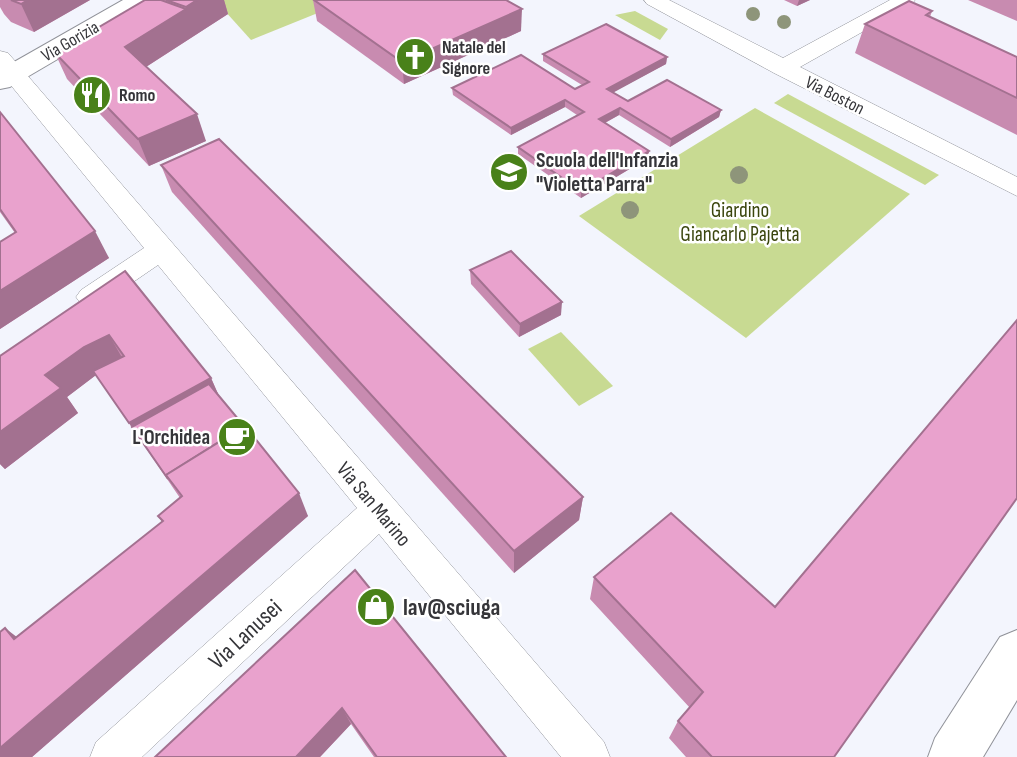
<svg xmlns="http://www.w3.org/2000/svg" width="1017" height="757" font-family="'Sofia Sans Condensed',sans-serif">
  <rect width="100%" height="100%" fill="#f3f5fd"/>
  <g fill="#c8da92">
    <path d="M215 0H350L251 40Z"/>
    <path d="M635 11 668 29 660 40 615 15Z"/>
    <path d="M788 94 939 175 925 185 774 103Z"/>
    <path d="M755 108 910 194 746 338 579 216Z"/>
    <path d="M561 332 613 386 579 406 528 349Z"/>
  </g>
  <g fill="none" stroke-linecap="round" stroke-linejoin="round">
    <defs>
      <g id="minor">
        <path d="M644 0H669L783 58 890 0H915L912 4 800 67 1017 177V196L774 73 647 4Z"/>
        <path d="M0 51 8 53 604 742 610 757H561L379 534 142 757H90L96 742 357 508 158 265 101 304 91 308 81 304 76 297 81 290 144 248 0 72Z"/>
      </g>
      <g id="tertiary">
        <path d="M123 0H153L150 5 10 87 0 89V70Z"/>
        <path d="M1017 630V700L983 757H928L935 738 1000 637Z"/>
      </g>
    </defs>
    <use href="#minor" stroke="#8f9198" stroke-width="1"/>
    <use href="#tertiary" stroke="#8f9198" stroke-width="2"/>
    <use href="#minor" fill="#fff" fill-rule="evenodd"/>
    <use href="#tertiary" fill="#fff" fill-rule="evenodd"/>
  </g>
  <g fill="#8e957a">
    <circle cx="753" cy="14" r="7"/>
    <circle cx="784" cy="22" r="7"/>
    <circle cx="739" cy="175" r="9"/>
    <circle cx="630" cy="210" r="9"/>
  </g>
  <g fill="#c88bb0">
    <path d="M0 0H90L34 32 11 22 4 14 0 7Z"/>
    <path d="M145 0H224L228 14 146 67 206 141 149 166 67 79 55 53Z"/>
    <path d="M313 0 521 31 404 84 317 21Z"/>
    <path d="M784 0H810L797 6Z"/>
    <path d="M968 0H1017V21Z"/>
    <path d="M932 11 930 17 1017 57V135L855 53 865 24Z"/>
    <path d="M543 54 667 57 666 64 613 92 628 101 721 110 719 117 670 147 619 115 605 123 649 151 648 158 581 198 518 154V147L577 115 565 107 511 135 453 95 452 88 575 89 582 85 543 61Z"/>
    <path d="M0 112 109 258 0 329V242L15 233 0 212Z"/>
    <path d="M161 165 583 497 579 520 514 573 172 192Z"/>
    <path d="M470 270 561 315 519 337 471 284Z"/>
    <path d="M125 271 211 378 219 396 308 516 32 757H0L17 637 162 522 158 516 180 498 96 375 67 397 78 413 5 469 0 464V356Z"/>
    <path d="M355 570 506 757H374L351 724 320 757H155Z"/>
    <path d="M594 577 834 757H686L669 738 678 721 690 708 590 599Z"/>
  </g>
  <g fill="#a37190">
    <path d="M28 0H90L34 32 21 4Z"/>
    <path d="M197 0H224L228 14 135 74 125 47 186 9V7Z"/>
    <path d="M799 0H810L797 6Z"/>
    <path d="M522 9 521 31 404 84 402 62Z"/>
    <path d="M667 57 666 64 607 96V89Z"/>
    <path d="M565 100V107L511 135V128Z"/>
    <path d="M620 108 619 115 599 126V119Z"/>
    <path d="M721 110 719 117 670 147 671 139Z"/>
    <path d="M197 114 206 141 149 166 138 139Z"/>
    <path d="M649 151 648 158 581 198V191Z"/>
    <path d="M95 231 109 258 0 329V291Z"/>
    <path d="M562 302 561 315 519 337 520 324Z"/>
    <path d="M109 335 124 361 100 372 67 397 78 413 5 469 0 464V432L45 375 84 347Z"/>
    <path d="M211 378 222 403 146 447 129 423Z"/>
    <path d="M299 493 308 516 32 757H0V748Z"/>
    <path d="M583 497 579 520 514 573V551Z"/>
    <path d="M5 628 30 647 14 639Z"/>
    <path d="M342 708 351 724 320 757H296Z"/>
  </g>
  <g fill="#e9a2cd" stroke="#a37190" stroke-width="2">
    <path d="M11 0H28L21 4Z"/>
    <path d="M145 0H161L186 9 125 47 197 114 138 139 55 53Z"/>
    <path d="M166 0H197L186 7Z"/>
    <path d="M314 0H506L522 9 402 62Z"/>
    <path d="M909 1 932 11 926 15 1017 57V98L865 24Z"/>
    <path d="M606 24 667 57 607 89 628 101 667 80 721 110 671 139 620 108 599 119 649 151 581 191 518 147 584 112 565 100 511 128 452 88 521 55 575 89 589 82 543 54Z"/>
    <path d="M0 112 95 231 0 291V242L16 232 0 209Z"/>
    <path d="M219 139 583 497 514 551 161 165Z"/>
    <path d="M511 251 562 302 520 324 470 270Z"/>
    <path d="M125 271 211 378 129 423 93 371 124 356 109 335 84 347 45 375 61 388 0 432V356Z"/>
    <path d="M1017 320V498L834 757H712L678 721 703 692 594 577 671 513 775 607Z"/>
    <path d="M209 384 244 426 166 475 168 479 132 427Z"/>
    <path d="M245 426 299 493 0 748V632L5 628 14 639 163 521 158 516 182 496 166 475Z"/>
    <path d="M355 570 506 757H377L342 708 296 757H155Z"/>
  </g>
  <defs>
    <symbol id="church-disc" viewBox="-11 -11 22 22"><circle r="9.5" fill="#498119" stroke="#fff"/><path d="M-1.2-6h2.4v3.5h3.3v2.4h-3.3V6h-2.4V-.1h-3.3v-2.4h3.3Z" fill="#fff"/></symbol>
    <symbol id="restaurant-disc" viewBox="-11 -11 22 22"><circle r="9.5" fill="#498119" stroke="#fff"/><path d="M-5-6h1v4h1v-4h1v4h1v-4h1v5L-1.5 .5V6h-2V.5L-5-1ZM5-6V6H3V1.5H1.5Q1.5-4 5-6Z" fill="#fff"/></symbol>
    <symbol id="school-disc" viewBox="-11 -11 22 22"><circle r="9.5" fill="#498119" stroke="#fff"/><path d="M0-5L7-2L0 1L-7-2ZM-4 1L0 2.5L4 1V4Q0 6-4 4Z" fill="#fff"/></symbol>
    <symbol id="cafe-disc" viewBox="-11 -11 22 22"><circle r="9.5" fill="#498119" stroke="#fff"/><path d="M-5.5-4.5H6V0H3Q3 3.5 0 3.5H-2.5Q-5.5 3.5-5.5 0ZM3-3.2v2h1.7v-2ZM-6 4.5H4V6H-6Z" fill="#fff"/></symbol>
    <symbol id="shop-disc" viewBox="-11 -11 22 22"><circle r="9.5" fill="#498119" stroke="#fff"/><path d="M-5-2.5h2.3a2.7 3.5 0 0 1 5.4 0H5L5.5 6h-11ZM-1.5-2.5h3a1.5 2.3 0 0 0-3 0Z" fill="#fff"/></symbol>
  </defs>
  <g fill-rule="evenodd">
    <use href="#church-disc" x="393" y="35" width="44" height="44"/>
    <use href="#restaurant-disc" x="70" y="73" width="44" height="44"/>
    <use href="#school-disc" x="487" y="150" width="44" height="44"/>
    <use href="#cafe-disc" x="215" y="415" width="44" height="44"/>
    <use href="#shop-disc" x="354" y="585" width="44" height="44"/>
  </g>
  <g text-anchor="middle" stroke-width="5" stroke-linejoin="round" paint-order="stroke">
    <g font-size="18" fill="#353539" stroke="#fff">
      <text transform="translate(70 41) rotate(-30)" y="6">Via Gorizia</text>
      <text transform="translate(835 95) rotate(27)" y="6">Via Boston</text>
    </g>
    <g font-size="18" font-weight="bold" fill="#353539" stroke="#fff" text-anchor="start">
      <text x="442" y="53">Natale del<tspan x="442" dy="21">Signore</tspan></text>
      <text x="119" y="101">Romo</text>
    </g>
    <g font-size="21" font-weight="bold" fill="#353539" stroke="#fff" text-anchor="start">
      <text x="536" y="167">Scuola dell'Infanzia<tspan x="536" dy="24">"Violetta Parra"</tspan></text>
      <text x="210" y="444" text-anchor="end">L'Orchidea</text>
    </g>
    <g font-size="21" fill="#3b460e" stroke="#fff">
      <text x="740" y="217">Giardino<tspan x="740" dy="24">Giancarlo Pajetta</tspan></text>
    </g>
    <g font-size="21" fill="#353539" stroke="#fff">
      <text transform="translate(374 504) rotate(50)" y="7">Via San Marino</text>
    </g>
    <g font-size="24" font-weight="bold" fill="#353539" stroke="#fff" text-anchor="start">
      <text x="403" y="615">lav@sciuga</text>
    </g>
    <g font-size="24" fill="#353539" stroke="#fff">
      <text transform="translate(245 634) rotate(-43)" y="8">Via Lanusei</text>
    </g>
  </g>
</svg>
